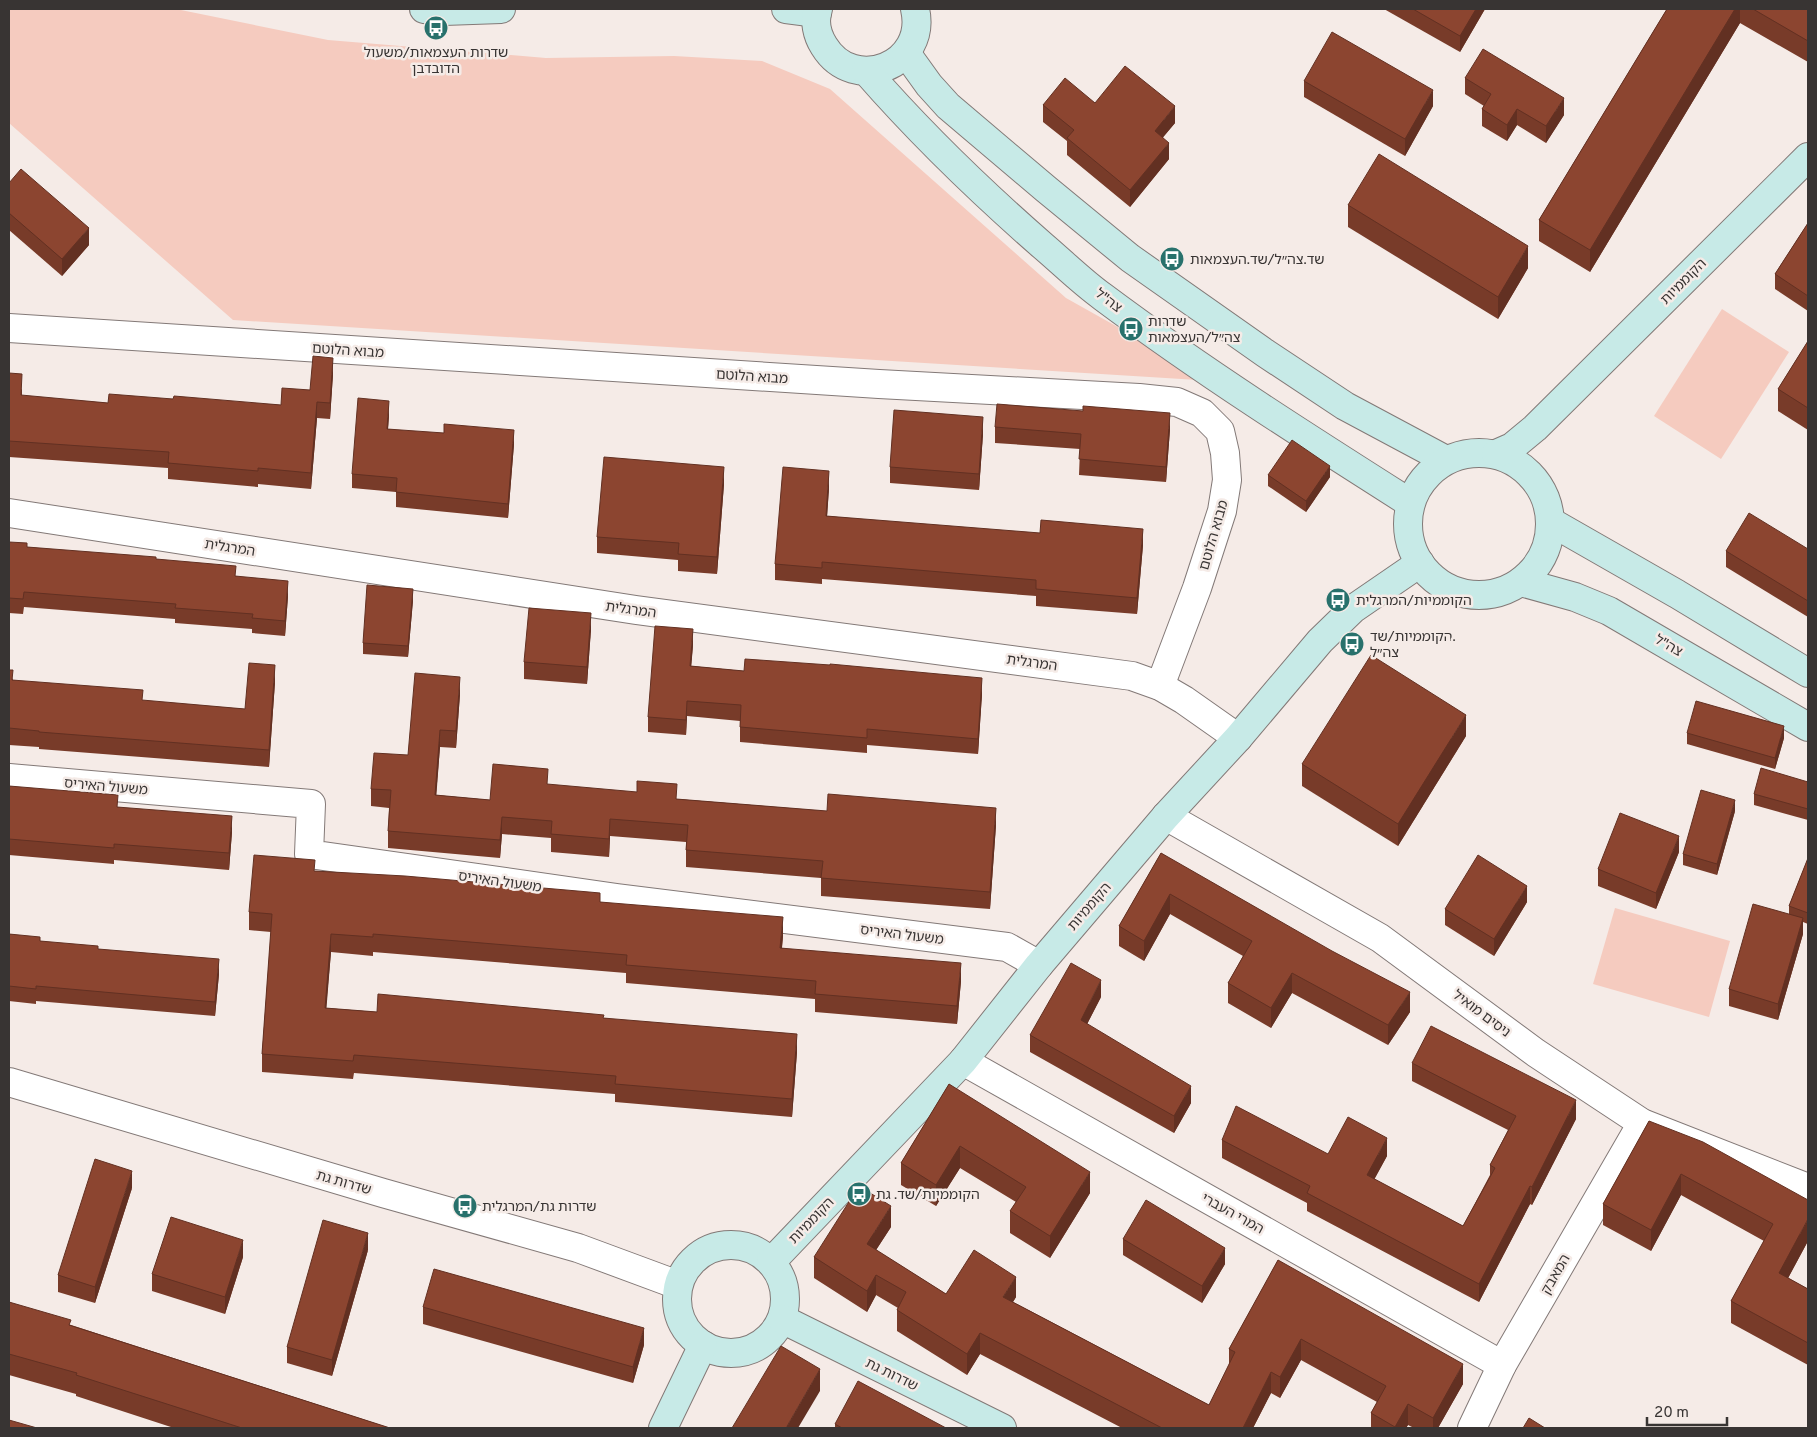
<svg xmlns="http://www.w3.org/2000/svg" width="1817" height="1437" font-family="Overpass,'Noto Sans Hebrew',sans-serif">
  <rect width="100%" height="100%" fill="#f5ebe7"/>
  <g fill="#f5cbbf">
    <path d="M9 9H176L328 40 546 58 674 56 762 61 830 89 1066 298 1214 381 233 320 9 123Z"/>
    <path d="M1722 309 1789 352 1721 459 1654 416Z"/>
    <path d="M1615 908 1730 941 1709 1017 1593 984Z"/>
  </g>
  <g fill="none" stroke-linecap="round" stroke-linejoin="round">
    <defs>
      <g id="street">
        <path d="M9 328 879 384 1139 398 1177 402 1202 413 1220 431 1225 453 1227 480 1222 511 1197 588 1160 686"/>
        <path d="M9 513 636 610 1132 676 1160 686 1184 700 1238 738"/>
        <path d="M9 778 311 804 309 854 617 898 1007 947 1039 965"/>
        <path d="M1166 816 1380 938 1536 1053 1642 1123 1808 1188"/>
        <path d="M963 1061 1502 1365"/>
        <path d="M9 1082 383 1193 578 1248 678 1285"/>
        <path d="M1472 1428 1502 1365 1642 1123"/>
      </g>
      <g id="secondary">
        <path d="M424 9 444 11 501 9"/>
        <path d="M786 9 817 13"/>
        <path d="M818 9C814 21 817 35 824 46 854 95 928 65 915 9"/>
        <path d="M906 53 929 85 948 106 1046 189 1130 258 1265 353 1345 406 1446 460"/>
        <path d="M866 71C921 134 980 191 1043 246 1063 263 1082 282 1103 297 1202 371 1306 437 1410 503"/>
        <circle cx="1479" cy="524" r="71"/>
        <path d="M1496 454 1512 447 1535 428 1808 157"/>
        <path d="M1551 522 1677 594 1808 673"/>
        <path d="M1521 582 1575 597 1609 611 1808 727"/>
        <circle cx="731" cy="1299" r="54"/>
        <path d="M771 1262 963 1061 1039 965 1166 816 1238 738 1320 641 1353 609 1420 563"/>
        <path d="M782 1319 1002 1428"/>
        <path d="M663 1428 703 1345"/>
      </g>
    </defs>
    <use href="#street" stroke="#837977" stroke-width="30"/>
    <use href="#secondary" stroke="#837977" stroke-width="30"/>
    <use href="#street" stroke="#fff" stroke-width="28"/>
    <use href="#secondary" stroke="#c7eae7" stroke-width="28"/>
  </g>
  <g fill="#783b29">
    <path d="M1384 9H1485L1460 52Z"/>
    <path d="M1667 9H1808V62L1740 23 1590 272 1539 241V220Z"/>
    <path d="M1465 78 1564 115 1546 143 1517 125 1507 141 1482 126V109L1484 106 1465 94Z"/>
    <path d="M1304 81 1433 106 1405 156 1304 97Z"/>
    <path d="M1095 103 1175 123 1163 137 1169 159 1130 207 1067 155V141L1043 122V105Z"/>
    <path d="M9 183 89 245 62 276 9 230Z"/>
    <path d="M1348 205 1528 268 1498 319 1348 227Z"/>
    <path d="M1808 223V311L1775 289V274Z"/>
    <path d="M1808 341V430L1778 411V389Z"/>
    <path d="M9 373 22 390V396L108 403 173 399 281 405 310 390 333 374 330 419 317 418 311 489 258 484V487L168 479V468L9 457Z"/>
    <path d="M389 415 388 429 514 444 508 518 396 507V492L352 488V474Z"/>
    <path d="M995 427 1170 429 1166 482 1079 475 1080 449 995 443Z"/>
    <path d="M983 434 979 490 890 483V467Z"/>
    <path d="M1268 475 1330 477 1306 512 1268 486Z"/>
    <path d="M724 484 717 574 678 571V560L597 553V537Z"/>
    <path d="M829 488 827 516 1143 545 1137 614 1036 606V596L822 579V584L775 580V564Z"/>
    <path d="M9 542 27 547 156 559 236 576 288 596 285 636 252 633V629L175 623V619L24 607 23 614 9 613Z"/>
    <path d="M1808 549V617L1726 567V551Z"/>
    <path d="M413 600 408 657 363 654V643Z"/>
    <path d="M591 629 587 684 524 679V662Z"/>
    <path d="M693 645 691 666 982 694 978 754 867 745V753L740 742V721L687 716 686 735 648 732V717Z"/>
    <path d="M9 670 13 680 143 701 245 709 275 682 269 767 39 749V747L9 745Z"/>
    <path d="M460 694 456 748 440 747 436 795 490 800 548 785 677 799 996 825 990 909 821 896V878L686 867V842L610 836 609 857 551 852V838L502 834 500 858 388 848V831L389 808 371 806V789L408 755Z"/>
    <path d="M1687 733 1784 738 1775 769 1687 744Z"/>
    <path d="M1466 736 1398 846 1302 786V764Z"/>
    <path d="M1808 782V820L1754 805V794Z"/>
    <path d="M9 786 118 807 232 832 229 870 114 860V864L9 855Z"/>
    <path d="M1735 811 1717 875 1683 865V854Z"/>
    <path d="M1679 852 1656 909 1598 886V869Z"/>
    <path d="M1161 853 1410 1012 1388 1045 1292 993 1271 1028 1228 1003V983L1243 956 1170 914 1144 961 1119 946V926Z"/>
    <path d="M1808 858V924L1803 922V934L1778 1020 1729 1006V989L1789 914V906Z"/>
    <path d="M315 871 600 902 783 936 782 948 961 981 957 1024 815 1012V999L626 983V973L373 952V956L331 952 326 1008 377 1012 604 1018 797 1052 792 1117 615 1102V1094L354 1073 353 1079 262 1072V1054L271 932 249 930V912Z"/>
    <path d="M1527 902 1494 956 1445 925V909Z"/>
    <path d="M9 934 40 941 98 949 219 974 215 1016 36 1001V1004L9 1001Z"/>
    <path d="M1101 997 1087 1024 1191 1103 1174 1133 1030 1052V1035Z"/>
    <path d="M1412 1063 1576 1119 1532 1205 1530 1204 1479 1302 1307 1211V1203L1222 1158V1140L1328 1154 1387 1156 1374 1179 1463 1226 1490 1175V1165L1508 1130 1412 1081Z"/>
    <path d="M949 1084 1090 1193 1050 1258 1010 1233V1211L1016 1202 960 1168 936 1206 901 1185V1163Z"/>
    <path d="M1649 1121 1808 1241 1788 1278 1808 1289V1365L1731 1323V1301L1764 1241 1681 1195 1651 1251 1603 1225V1204Z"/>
    <path d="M132 1188 95 1303 58 1292V1275Z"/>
    <path d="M891 1227 876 1250 946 1294 1016 1297 1013 1302 1209 1405 1229 1366V1349L1278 1260 1463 1384 1438 1428H1414L1408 1425 1406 1428H1371V1413L1377 1402 1301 1360 1280 1398 1271 1393 1253 1428H1122L980 1354 967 1375 897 1331V1310L898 1308 876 1295 867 1312 814 1278V1257Z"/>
    <path d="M1123 1239 1225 1264 1202 1303 1123 1255Z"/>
    <path d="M368 1250 332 1376 287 1363V1347Z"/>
    <path d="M243 1257 225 1314 152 1291V1274Z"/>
    <path d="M9 1302 71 1325 390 1428H174L76 1396V1394L9 1375Z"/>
    <path d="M423 1307 644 1345 633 1383 423 1324Z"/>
    <path d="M835 1424 946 1428H835Z"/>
  </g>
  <g fill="#623022">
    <path d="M1476 9H1485L1460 52V36Z"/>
    <path d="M1735 9H1740V23L1590 272V250Z"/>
    <path d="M1433 90V106L1405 156V139Z"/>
    <path d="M1564 98V115L1546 143V126Z"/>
    <path d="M1175 106V123L1155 147V131Z"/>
    <path d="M1517 109V125L1507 141V125Z"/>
    <path d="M1169 143V159L1130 207V190Z"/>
    <path d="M89 228V245L62 276V259Z"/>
    <path d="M1528 246V268L1498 319V297Z"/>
    <path d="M333 358V374L330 419V403Z"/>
    <path d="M389 401V415L387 443V429Z"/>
    <path d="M317 402V418L311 489V473Z"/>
    <path d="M1170 413V429L1166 482V467Z"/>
    <path d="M983 417V434L979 490V474Z"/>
    <path d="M514 430V444L508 518V504Z"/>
    <path d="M1330 466V477L1306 512V501Z"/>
    <path d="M724 467V484L717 574V557Z"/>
    <path d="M829 471V488L826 532V516Z"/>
    <path d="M1143 529V545L1137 614V598Z"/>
    <path d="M288 581V596L285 636V621Z"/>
    <path d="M413 589V600L408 657V646Z"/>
    <path d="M591 613V629L587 684V667Z"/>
    <path d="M693 629V645L690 682V666Z"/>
    <path d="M275 665V682L269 767V750Z"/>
    <path d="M460 677V694L456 748V731Z"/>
    <path d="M982 678V694L978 754V739Z"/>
    <path d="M687 701V716L686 735V720Z"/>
    <path d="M1466 715V736L1398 846V824Z"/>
    <path d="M1784 726V738L1775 769V758Z"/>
    <path d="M440 730V747L435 813V795Z"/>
    <path d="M1735 800V811L1717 875V864Z"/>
    <path d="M996 808V825L990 909V892Z"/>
    <path d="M232 816V832L229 870V853Z"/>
    <path d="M502 817V834L500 858V840Z"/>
    <path d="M610 819V836L609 857V839Z"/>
    <path d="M1679 836V852L1656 909V893Z"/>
    <path d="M1527 886V902L1494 956V939Z"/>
    <path d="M1170 894V914L1144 961V941Z"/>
    <path d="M783 917V936L780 966V948Z"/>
    <path d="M1803 918V934L1778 1020V1004Z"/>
    <path d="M331 934V952L325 1026V1008Z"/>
    <path d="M219 959V974L215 1016V1002Z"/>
    <path d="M961 963V981L957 1024V1006Z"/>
    <path d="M1292 973V993L1271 1028V1008Z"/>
    <path d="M1101 980V997L1081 1036V1020Z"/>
    <path d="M1410 992V1012L1388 1045V1025Z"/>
    <path d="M797 1034V1052L792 1117V1099Z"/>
    <path d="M1191 1086V1103L1174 1133V1116Z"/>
    <path d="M1576 1100V1119L1532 1205V1187Z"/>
    <path d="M1387 1138V1156L1367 1193V1175Z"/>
    <path d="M960 1146V1168L936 1206V1185Z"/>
    <path d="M132 1171V1188L95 1303V1287Z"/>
    <path d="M1090 1172V1193L1050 1258V1236Z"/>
    <path d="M1681 1174V1195L1651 1251V1230Z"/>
    <path d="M1530 1186V1204L1479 1302V1284Z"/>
    <path d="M891 1206V1227L867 1264V1244Z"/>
    <path d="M1808 1219V1241L1779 1295V1273Z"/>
    <path d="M368 1233V1250L332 1376V1360Z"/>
    <path d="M243 1240V1257L225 1314V1297Z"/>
    <path d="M1225 1248V1264L1202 1303V1286Z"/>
    <path d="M876 1275V1295L867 1312V1291Z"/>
    <path d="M1016 1277V1297L1003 1318V1297Z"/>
    <path d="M644 1328V1345L633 1383V1367Z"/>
    <path d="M980 1333V1354L967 1375V1354Z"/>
    <path d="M1301 1339V1360L1280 1398V1377Z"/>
    <path d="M1463 1364V1384L1438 1428H1433V1418Z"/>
    <path d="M820 1369V1391L798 1428H786Z"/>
    <path d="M1271 1372V1393L1253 1428H1243Z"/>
    <path d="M1408 1404V1425L1406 1428H1395V1427Z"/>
  </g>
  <g fill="#8c4530" stroke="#623022">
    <path d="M1413 9H1476L1460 36Z"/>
    <path d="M1667 9H1735L1590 250 1539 220Z"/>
    <path d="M1753 9H1808V41Z"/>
    <path d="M1332 32 1433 90 1405 139 1304 81Z"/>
    <path d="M1483 49 1564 98 1546 126 1517 109 1507 125 1482 109 1491 94 1465 78Z"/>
    <path d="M1125 66 1175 106 1155 131 1169 143 1130 190 1067 138 1074 130 1043 105 1065 78 1095 103Z"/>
    <path d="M1379 154 1528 246 1498 297 1348 205Z"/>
    <path d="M21 169 89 228 62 259 9 213V183Z"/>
    <path d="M1808 223V296L1775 274Z"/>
    <path d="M1808 341V408L1778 389Z"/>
    <path d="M313 356 333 358 330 403 317 402 311 473 258 468V471L168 463 169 452 9 441V373L22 374 21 395 108 403 109 394 173 399 174 396 281 405 282 388 310 390Z"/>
    <path d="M358 398 389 401 387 429 444 433V424L514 430 508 504 396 492 397 478 352 474Z"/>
    <path d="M997 404 1083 411V406L1170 413 1166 467 1079 459 1081 434 995 427Z"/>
    <path d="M894 410 983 417 979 474 890 467Z"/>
    <path d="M1292 440 1330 466 1306 501 1268 475Z"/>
    <path d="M604 457 724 467 717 557 678 554 679 543 597 537Z"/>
    <path d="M783 467 829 471 826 516 1040 533 1041 520 1143 529 1137 598 1036 589V580L822 562V568L775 564Z"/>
    <path d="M1749 513 1808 549V601L1726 551Z"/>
    <path d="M9 542 27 543V547L156 557V559L236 566 235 576 288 581 285 621 252 618 253 614 175 608 176 604 24 592 23 599 9 598Z"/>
    <path d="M367 585 413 589 408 646 363 643Z"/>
    <path d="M529 608 591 613 587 667 524 662Z"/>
    <path d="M655 626 693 629 690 666 744 671 745 659 830 665V664L982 678 978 739 867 729V738L740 727 741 705 687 701 686 720 648 717Z"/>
    <path d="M1371 655 1466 715 1398 824 1302 764Z"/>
    <path d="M249 663 275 665 269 750 39 732V731L9 728V670H13L12 680 143 690 142 700 245 709Z"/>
    <path d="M415 673 460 677 456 731 440 730 435 795 490 800 493 764 548 769 547 784 637 792V781L677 784 676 799 827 811 828 794 996 808 990 892 821 878 823 861 686 850 688 825 610 819 609 839 551 834 552 821 502 817 500 840 388 831 391 790 371 789 374 753 408 755Z"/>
    <path d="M1696 701 1784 726 1775 758 1687 733Z"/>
    <path d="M1761 768 1808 782V809L1754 794Z"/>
    <path d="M9 786 118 795 117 807 232 816 229 853 114 844V848L9 839Z"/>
    <path d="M1701 790 1735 800 1717 864 1683 854Z"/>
    <path d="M1620 813 1679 836 1656 893 1598 869Z"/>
    <path d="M1161 853 1332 951 1410 992 1388 1025 1292 973 1271 1008 1228 983 1252 941 1170 894 1144 941 1119 926Z"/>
    <path d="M254 855 315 860 314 871 405 876 589 892 600 893V902L783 917 780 948 961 963 957 1006 815 994 816 981 626 965 627 955 373 934V937L331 934 325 1008 377 1012 378 994 604 1015 603 1018 797 1034 792 1099 615 1084 616 1076 354 1055 353 1061 262 1054 272 914 249 912Z"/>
    <path d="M1478 855 1527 886 1494 939 1445 909Z"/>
    <path d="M1808 858V913L1789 906Z"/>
    <path d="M1753 904 1803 918 1778 1004 1729 989Z"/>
    <path d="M9 934 40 937V941L98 946V949L219 959 215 1002 36 986V989L9 986Z"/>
    <path d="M1071 963 1101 980 1081 1020 1191 1086 1174 1116 1030 1035Z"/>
    <path d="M1431 1026 1576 1100 1532 1187 1530 1186 1479 1284 1307 1193 1310 1186 1222 1140 1236 1106 1328 1154 1348 1117 1387 1138 1367 1175 1463 1226 1495 1168 1490 1165 1516 1116 1412 1063Z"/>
    <path d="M949 1084 1090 1172 1050 1236 1010 1211 1026 1187 960 1146 936 1185 901 1163Z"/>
    <path d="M1649 1121 1703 1142 1808 1200V1219L1779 1273 1808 1289V1343L1731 1301 1773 1224 1681 1174 1651 1230 1603 1204Z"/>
    <path d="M95 1159 132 1171 95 1287 58 1275Z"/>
    <path d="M859 1186 891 1206 867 1244 946 1294 974 1250 1016 1277 1003 1297 1209 1405 1235 1352 1229 1349 1278 1260 1463 1364 1433 1418 1408 1404 1395 1427 1371 1413 1386 1386 1301 1339 1280 1377 1271 1372 1243 1428H1162L980 1333 967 1354 897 1310 906 1292 876 1275 867 1291 814 1257Z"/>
    <path d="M1146 1200 1225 1248 1202 1286 1123 1239Z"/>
    <path d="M171 1217 243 1240 225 1297 152 1274Z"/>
    <path d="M323 1220 368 1233 332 1360 287 1347Z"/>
    <path d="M434 1269 644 1328 633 1367 423 1307Z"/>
    <path d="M9 1302 71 1320 69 1325 390 1428H242L76 1375 77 1373 9 1354Z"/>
    <path d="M781 1346 820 1369 786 1428H732Z"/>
    <path d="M858 1381 946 1428H842L835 1424Z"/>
    <path d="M1529 1418 1545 1428H1523Z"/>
    <path d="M9 1420 37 1428H9Z"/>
  </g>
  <defs>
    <symbol id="bus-disc" viewBox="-11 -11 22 22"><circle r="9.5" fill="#28716c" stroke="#f5ebe7"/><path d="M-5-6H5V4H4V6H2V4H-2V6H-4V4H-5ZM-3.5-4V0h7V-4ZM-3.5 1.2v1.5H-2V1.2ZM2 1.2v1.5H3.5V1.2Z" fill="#fff"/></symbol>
  </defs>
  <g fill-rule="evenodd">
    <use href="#bus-disc" x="422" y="14" width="28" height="28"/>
    <use href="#bus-disc" x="1158" y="245" width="28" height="28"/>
    <use href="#bus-disc" x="1117" y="315" width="28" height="28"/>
    <use href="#bus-disc" x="1324" y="586" width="28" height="28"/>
    <use href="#bus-disc" x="1338" y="630" width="28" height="28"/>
    <use href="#bus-disc" x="845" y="1180" width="28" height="28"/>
    <use href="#bus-disc" x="451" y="1192" width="28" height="28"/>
  </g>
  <g text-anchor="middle" stroke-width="5" stroke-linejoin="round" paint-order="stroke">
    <g font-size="14" fill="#383433" stroke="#f5ebe7" text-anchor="start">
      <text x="436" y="57" text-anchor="middle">שדרות העצמאות/משעול<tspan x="436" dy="16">הדובדבן</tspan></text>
      <text x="1190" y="264">שד.צה״ל/שד.העצמאות</text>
      <text x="1148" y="326">שדרות<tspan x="1148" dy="16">צה״ל/העצמאות</tspan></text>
      <text x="1356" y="605">הקוממיות/המרגלית</text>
      <text x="1370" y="641">הקוממיות/שד.<tspan x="1370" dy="16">צה״ל</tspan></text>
      <text x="876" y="1199">הקוממיות/שד. גת</text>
      <text x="482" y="1211">שדרות גת/המרגלית</text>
    </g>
    <g font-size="14" fill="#383433" stroke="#f5ebe7">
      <text transform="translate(1683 281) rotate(-45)" y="5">הקוממיות</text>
      <text transform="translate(1109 300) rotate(37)" y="5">צה"ל</text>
      <text transform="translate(348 350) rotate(4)" y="5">מבוא הלוטם</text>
      <text transform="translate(752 376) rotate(4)" y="5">מבוא הלוטם</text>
      <text transform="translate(1213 535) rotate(-74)" y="5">מבוא הלוטם</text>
      <text transform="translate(230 547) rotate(9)" y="5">המרגלית</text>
      <text transform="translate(631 609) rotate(8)" y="5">המרגלית</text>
      <text transform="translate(1669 645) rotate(30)" y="5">צה"ל</text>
      <text transform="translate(1032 662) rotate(8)" y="5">המרגלית</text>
      <text transform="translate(106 786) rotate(5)" y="5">משעול האיריס</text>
      <text transform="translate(500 881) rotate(8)" y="5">משעול האיריס</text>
      <text transform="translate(1089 906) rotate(-49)" y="5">הקוממיות</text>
      <text transform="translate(902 934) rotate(7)" y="5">משעול האיריס</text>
      <text transform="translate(1482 1013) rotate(37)" y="5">ניסים מואיל</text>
      <text transform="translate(344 1182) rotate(16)" y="5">שדרות גת</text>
      <text transform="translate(1233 1213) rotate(29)" y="5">המרי העברי</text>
      <text transform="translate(811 1220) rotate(-46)" y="5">הקוממיות</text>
      <text transform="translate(1555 1274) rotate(-60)" y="5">המאבק</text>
      <text transform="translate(892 1374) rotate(26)" y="5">שדרות גת</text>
    </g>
  </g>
  <rect width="1817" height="1437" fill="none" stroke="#383433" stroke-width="20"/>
  <path d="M1647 1417v8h80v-8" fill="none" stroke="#383433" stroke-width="2.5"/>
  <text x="1654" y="1417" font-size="15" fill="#383433" stroke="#f5ebe7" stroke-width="4" paint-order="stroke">20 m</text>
</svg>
